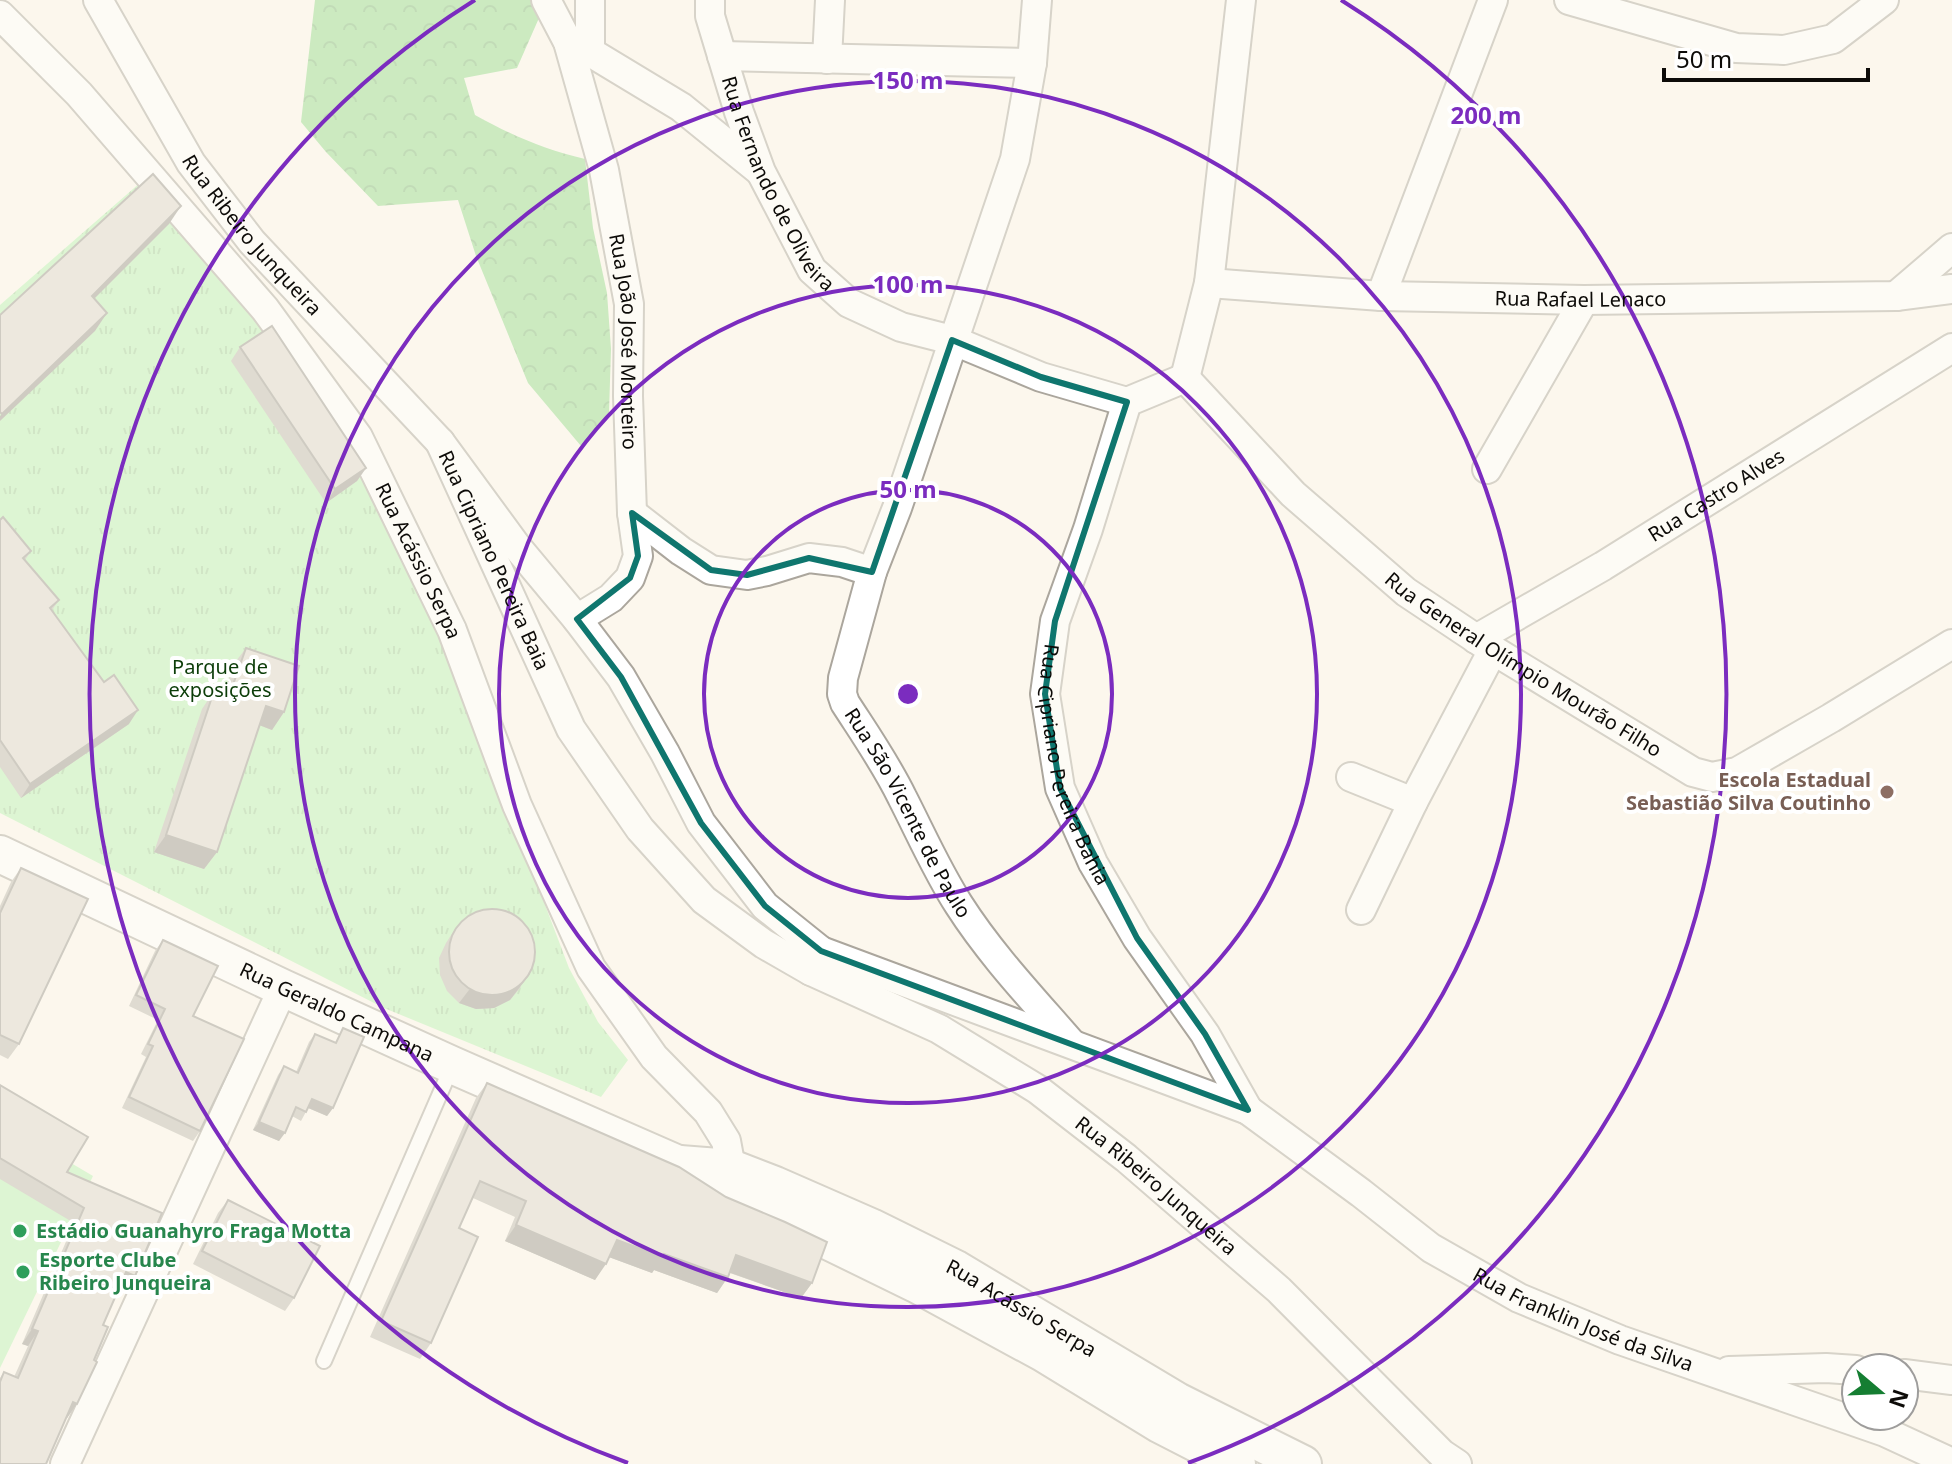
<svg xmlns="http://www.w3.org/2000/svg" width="1952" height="1464" font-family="'Noto Sans',sans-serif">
  <defs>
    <pattern id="forest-crowns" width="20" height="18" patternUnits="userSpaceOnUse" patternTransform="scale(2)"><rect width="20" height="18" fill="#92d98b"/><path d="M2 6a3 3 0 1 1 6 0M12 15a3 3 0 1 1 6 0" fill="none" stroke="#7db976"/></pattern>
    <pattern id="park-tufts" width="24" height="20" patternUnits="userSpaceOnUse" patternTransform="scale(2)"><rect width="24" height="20" fill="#b9f2b3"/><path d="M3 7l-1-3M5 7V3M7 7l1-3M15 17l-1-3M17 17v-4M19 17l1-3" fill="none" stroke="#9ece98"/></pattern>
  </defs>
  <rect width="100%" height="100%" fill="#fcf7ed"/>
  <path fill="url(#forest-crowns)" d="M315 0H531L539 18 517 68 464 78 475 115C513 136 543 149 585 159L593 228 607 293 611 349 609 413 581 446 528 383 476 256 458 200 378 206 326 152 301 122Z"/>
  <path fill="url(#park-tufts)" d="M141 182 241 291 335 427 386 516 440 628 569 968 598 1022 628 1060 601 1097 384 1008 0 813V305Z"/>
  <path fill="#b9f2b3" d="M0 1121 93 1176 0 1368Z"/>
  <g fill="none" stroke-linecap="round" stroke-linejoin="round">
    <defs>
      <path id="service" d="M324 1361 452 1066"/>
      <g id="minor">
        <path id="s1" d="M98 0 191 163 252 242 440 442 517 547 577 619 621 677 665 753 701 823 765 906 821 951"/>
        <path id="s2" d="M546 0 568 42 604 170 629 304 628 396 632 513 638 556 630 578 611 598 577 619"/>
        <path d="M590 0V52"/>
        <path id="s3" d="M710 0V16L739 112 761 172 812 270 849 303 901 327 952 340 1041 377 1127 402"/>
        <path id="s4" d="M1037 0 1032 63 1015 159 897 508 872 572 843 678 842 694 845 703C865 734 886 764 902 797 921 834 937 871 959 905 991 955 1032 998 1071 1043"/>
        <path d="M1569 0 1736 48 1784 50 1833 39 1884 0"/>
        <path id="s5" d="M0 15 79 94 265 309 358 437 452 630 517 805 591 968 654 1057 708 1112 726 1141 731 1168 726 1185"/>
        <path d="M568 42 590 52 681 107 760 171"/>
        <path d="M722 56 1032 63"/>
        <path d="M827 59 830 0"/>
        <path id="s6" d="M1209 283 1381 296 1584 300 1896 296 1952 289"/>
        <path d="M1381 296 1493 0"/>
        <path d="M1896 296 1952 248"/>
        <path id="s7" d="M1185 378 1293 494 1406 592 1493 650 1693 772 1712 777 1737 772 1831 718 1952 644"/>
        <path id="s8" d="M1185 378 1127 402 1088 529 1055 621 1045 694 1060 788 1093 863 1137 938 1205 1034 1248 1110"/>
        <path d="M1185 378 1209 283 1241 0"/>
        <path id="s9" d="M440 442 571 729 640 829 704 900 764 944 811 971 939 1029 1037 1089 1126 1158 1279 1290 1442 1454 1457 1464"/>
        <path d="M1487 469 1584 300"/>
        <path d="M632 513 681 551 711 570 747 575 767 571 809 558 842 562 872 572"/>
        <path id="s10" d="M1476 639 1603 566 1952 348"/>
        <path d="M1351 777 1413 802"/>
        <path d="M1361 910 1413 802 1493 650"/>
        <path id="s11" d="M811 971 821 951 1248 1110 1361 1193 1431 1248 1519 1298 1620 1340 1885 1432 1952 1463"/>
        <path d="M1729 1371 1826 1368 1856 1370"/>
        <path d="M1904 1374 1952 1380"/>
        <path d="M65 1464 283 988"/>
      </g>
      <g id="tertiary">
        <path id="s12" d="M0 854 283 988 452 1065 678 1164 723 1194 783 1219 916 1284 1043 1353 1159 1424 1237 1464"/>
        <path id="s13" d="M680 1164 731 1168 775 1185 871 1227 956 1269 1177 1401 1303 1464"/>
      </g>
    </defs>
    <use href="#service" stroke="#aba69d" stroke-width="18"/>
    <use href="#minor" stroke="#aba69d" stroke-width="32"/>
    <use href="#tertiary" stroke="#aba69d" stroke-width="40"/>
    <use href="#service" stroke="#fff" stroke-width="14"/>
    <use href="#minor" stroke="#fff" stroke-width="28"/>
    <use href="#tertiary" stroke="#fff" stroke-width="36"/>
  </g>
  <g fill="#bcb8af">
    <path d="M240 347 366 468 357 481 326 503 231 361Z"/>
    <path d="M0 520 31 551 25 560 59 600 52 610 129 724 21 798 0 767Z"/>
    <path d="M246 648 284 712 272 730 259 725 217 852 204 869 154 852 202 709 214 691 224 694 233 665Z"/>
    <path d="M21 868 19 1044 8 1059 0 1055V906L11 882Z"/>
    <path d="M455 929 521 987 510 1000 494 1008 476 1009 459 1003 447 991 440 975 439 958 446 943Z"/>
    <path d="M163 940 193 1016 200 1131 193 1141 122 1108 146 1057 141 1054 158 1020 129 1006 155 951Z"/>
    <path d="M343 1028 333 1108 327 1116 308 1108 301 1121 292 1116 279 1141 253 1130 278 1075 284 1066 296 1072 309 1042 315 1034 335 1043Z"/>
    <path d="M487 1083 812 1283 801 1298 730 1273 728 1277 717 1293 654 1270 652 1273 609 1257 595 1280 505 1241 515 1217 473 1198 459 1228 431 1343 420 1359 370 1337 476 1098Z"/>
    <path d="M0 1085 67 1172 124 1290 120 1288 103 1325 94 1360 77 1404 67 1418H66L0 1464V1378L4 1372 14 1377 28 1346 22 1344 74 1223 0 1179Z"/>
    <path d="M228 1200 294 1298 285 1311 193 1264 218 1213Z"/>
  </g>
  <g fill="#99968f">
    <path d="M181 206 169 224 79 314 92 296Z"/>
    <path d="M107 313 95 331 0 421V416L2 414Z"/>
    <path d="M366 468 357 481 326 503 335 489Z"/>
    <path d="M266 706 284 712 272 730 254 723Z"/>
    <path d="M138 710 129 724 21 798 30 784Z"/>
    <path d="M166 835 217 852 204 869 154 852Z"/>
    <path d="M530 974 510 1000 494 1008 476 1009 459 1003 469 990Z"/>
    <path d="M312 1099 333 1108 327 1116 306 1107Z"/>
    <path d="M259 1122 285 1133 279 1141 253 1130Z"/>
    <path d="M516 1225 606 1264 595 1280 505 1241Z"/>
    <path d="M617 1240 664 1254 728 1277 717 1293 654 1270 652 1273 606 1256Z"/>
    <path d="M736 1255 812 1283 801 1298 725 1271Z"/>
    <path d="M126 1272 135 1276 124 1290 116 1287Z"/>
    <path d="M32 1329 38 1331 28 1346 22 1344Z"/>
    <path d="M73 1402 77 1404 67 1418 62 1416Z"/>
  </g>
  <g fill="#dbd6cc" stroke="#99968f" stroke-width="2">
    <path d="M153 174 181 206 92 296 107 313 2 414 0 412V315Z"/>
    <path d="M272 326 366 468 335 489 240 347Z"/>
    <path d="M3 517 31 551 23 558 59 600 50 608 104 682 114 675 138 710 30 784 0 740V520Z"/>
    <path d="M246 648 299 666 284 712 266 706 217 852 166 835 214 691 229 696Z"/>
    <path d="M21 868 88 899 19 1044 0 1035V913Z"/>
    <circle cx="492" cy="952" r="43"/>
    <path d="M163 940 218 966 193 1016 244 1039 200 1131 129 1097 153 1046 148 1044 165 1009 136 995Z"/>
    <path d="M343 1028 364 1037 333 1108 312 1099 306 1112 296 1107 285 1133 259 1122 284 1066 298 1073 315 1034 336 1043Z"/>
    <path d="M487 1083 679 1167 726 1197 785 1222 827 1242 812 1283 736 1255 728 1277 664 1254 663 1257 617 1240 606 1264 516 1225 526 1201 480 1181 459 1228 478 1237 431 1343 381 1321Z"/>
    <path d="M0 1085 88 1137 67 1172 162 1213 135 1276 126 1272 103 1325 108 1327 94 1360 97 1362 77 1404 73 1402 46 1464H0V1382L4 1372 18 1378 38 1331 32 1329 84 1208 0 1158Z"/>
    <path d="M228 1200 320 1246 294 1298 202 1251Z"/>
  </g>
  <path d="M0 0H1952V1464H0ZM952 340 1041 377 1127 402 1055 621 1045 694 1060 788 1137 938 1205 1034 1248 1110 821 951 765 906 701 823 621 677 577 619 630 578 638 556 632 513 711 570 747 575 809 558 872 572Z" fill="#fcf7ed" fill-opacity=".55" fill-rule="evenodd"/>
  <path fill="none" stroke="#0f766e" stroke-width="6" stroke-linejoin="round" d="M952 340 1041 377 1127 402 1055 621 1045 694 1060 788 1137 938 1205 1034 1248 1110 821 951 765 906 701 823 621 677 577 619 630 578 638 556 632 513 711 570 747 575 809 558 872 572Z"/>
  <g fill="none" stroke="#7b2cbf" stroke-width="4">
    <circle cx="908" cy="694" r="204"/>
    <circle cx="908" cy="694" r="409"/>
    <circle cx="908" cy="694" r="613"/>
    <path d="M628 1463A818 818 0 0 1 475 0M1341 0A818 818 0 0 1 1188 1463"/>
  </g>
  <circle fill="#8d6e63" stroke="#fff" stroke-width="3" cx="1887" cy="792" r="8"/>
  <g fill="#2e9e5b" stroke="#fff" stroke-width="3">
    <circle cx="20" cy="1231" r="8"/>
    <circle cx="23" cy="1272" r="8"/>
  </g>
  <g text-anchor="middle" stroke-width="8" stroke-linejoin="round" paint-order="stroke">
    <g font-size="20" fill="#0d0b08" stroke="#fff">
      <text dy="7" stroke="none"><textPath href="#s3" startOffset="198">Rua Fernando de Oliveira</textPath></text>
      <text dy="7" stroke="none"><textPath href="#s1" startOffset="282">Rua Ribeiro Junqueira</textPath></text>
      <text dy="7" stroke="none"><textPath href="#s6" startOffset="372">Rua Rafael Lenaco</textPath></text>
      <text dy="7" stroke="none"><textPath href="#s2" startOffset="354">Rua João José Monteiro</textPath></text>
      <text dy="7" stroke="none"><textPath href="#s10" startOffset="280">Rua Castro Alves</textPath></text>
      <text dy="7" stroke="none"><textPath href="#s5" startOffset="692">Rua Acássio Serpa</textPath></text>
      <text dy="7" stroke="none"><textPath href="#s9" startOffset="130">Rua Cipriano Pereira Baia</textPath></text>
      <text dy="7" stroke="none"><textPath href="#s7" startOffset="446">Rua General Olímpio Mourão Filho</textPath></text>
      <text dy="7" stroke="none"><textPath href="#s8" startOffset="442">Rua Cipriano Pereira Bahia</textPath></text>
      <text dy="7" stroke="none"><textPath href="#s4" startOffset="860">Rua São Vicente de Paulo</textPath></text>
      <text dy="7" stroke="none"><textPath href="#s12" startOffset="372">Rua Geraldo Campana</textPath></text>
      <text dy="7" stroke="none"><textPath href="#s9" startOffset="1070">Rua Ribeiro Junqueira</textPath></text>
      <text dy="7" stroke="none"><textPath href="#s13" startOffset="374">Rua Acássio Serpa</textPath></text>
      <text dy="7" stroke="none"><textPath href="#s11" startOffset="876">Rua Franklin José da Silva</textPath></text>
    </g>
    <g font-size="20" fill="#0c3d09" stroke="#fff">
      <text x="220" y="674">Parque de<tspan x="220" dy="23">exposições</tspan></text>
    </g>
    <g font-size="20" font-weight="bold" fill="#785e54" stroke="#fff" text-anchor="end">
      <text x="1871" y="787">Escola Estadual<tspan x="1871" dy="23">Sebastião Silva Coutinho</tspan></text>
    </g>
    <g font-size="20" font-weight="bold" fill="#27864d" stroke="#fff" text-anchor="start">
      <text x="36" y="1238">Estádio Guanahyro Fraga Motta</text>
      <text x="39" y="1267">Esporte Clube<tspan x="39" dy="23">Ribeiro Junqueira</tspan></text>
    </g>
  </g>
  <circle cx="908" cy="694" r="12" fill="#7b2cbf" stroke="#fff" stroke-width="4"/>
  <g font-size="24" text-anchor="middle" font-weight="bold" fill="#7b2cbf" stroke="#fff" stroke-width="8" stroke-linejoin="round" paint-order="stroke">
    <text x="908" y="89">150 m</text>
    <text x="1486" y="124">200 m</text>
    <text x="908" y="293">100 m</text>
    <text x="908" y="498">50 m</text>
  </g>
  <g transform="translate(1880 1392) rotate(109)"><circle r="38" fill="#ffffff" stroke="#9e9d9c" stroke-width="2"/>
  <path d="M0-6L14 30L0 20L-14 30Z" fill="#157e32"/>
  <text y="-12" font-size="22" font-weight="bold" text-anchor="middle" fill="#0d0b08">N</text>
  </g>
  <path d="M1664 68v12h204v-12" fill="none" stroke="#0d0b08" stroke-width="4"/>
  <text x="1676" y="68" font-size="24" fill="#0d0b08" stroke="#ffffff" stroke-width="6" paint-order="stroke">50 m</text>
</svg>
